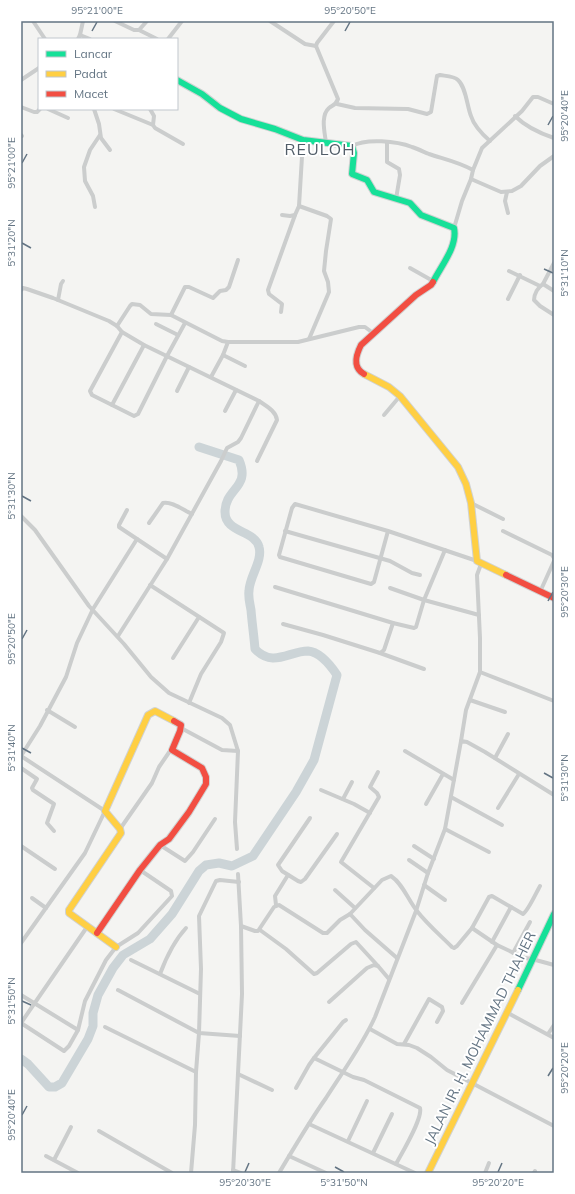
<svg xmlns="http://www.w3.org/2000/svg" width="575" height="1194" font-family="Mulish,sans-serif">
  <rect width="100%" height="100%" fill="#f4f4f2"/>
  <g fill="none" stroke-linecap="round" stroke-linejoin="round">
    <path stroke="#ccd4d7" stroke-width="9" d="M21 1059 28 1064 49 1087H55L62 1083 88 1039 93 1026V1013L98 995 113 968 123 955 150 939 172 914 199 871 206 865 219 863 232 866 253 856 296 792 314 760 337 675C331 666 320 652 308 651 289 651 273 668 255 649 254 636 252 623 251 610 250 604 248 597 249 591 249 577 263 561 259 547 255 530 225 533 225 512 225 488 251 488 239 460L199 447"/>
    <defs>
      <g id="fast">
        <path d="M177 80 202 94 220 108 241 119 275 129 303 140 352 146 354 153 352 174 367 180 374 192 410 203 421 215 454 228C458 246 441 266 433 282"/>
        <path d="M518 990 554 914"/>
      </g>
      <g id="slow">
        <path d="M364 374 389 387 400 396 458 467 466 484 471 503 477 561 506 575"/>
        <path d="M116 947 69 913V910L121 833 120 829 105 811 148 715 155 711 174 721"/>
        <path d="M428 1173 518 990"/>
      </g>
      <g id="jam">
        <path d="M364 374C352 367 356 355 361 345L416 295 431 285 433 282"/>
        <path d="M506 575 554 598"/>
        <path d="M97 933 140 870 160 845 169 839 189 812 206 784V777L202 768 172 750 180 731 181 725 174 721"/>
      </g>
    </defs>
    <use href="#fast" stroke="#d0d2d2" stroke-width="8"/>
    <use href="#slow" stroke="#d0d2d2" stroke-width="8"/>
    <use href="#jam" stroke="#d0d2d2" stroke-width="8"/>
    <g stroke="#cbcdcd" stroke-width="4">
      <path d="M33 21 45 39"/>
      <path d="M115 21 134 30H139L147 21"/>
      <path d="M270 21 305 44 316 46"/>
      <path d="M139 30 157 39"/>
      <path d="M80 35 90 39"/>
      <path d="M78 39 80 35 83 21"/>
      <path d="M168 39 182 21"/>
      <path d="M21 80 39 68"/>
      <path d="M337 104 355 108 408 109 427 114 431 112 437 76 440 75C445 76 454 76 458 80 466 87 467 106 471 116 474 126 482 134 490 141"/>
      <path d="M21 107 34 112H37L40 109"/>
      <path d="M48 109 68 118"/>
      <path d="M94 109 99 124 101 138 110 150"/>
      <path d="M114 109 153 125"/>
      <path d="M150 109 154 116 153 125 155 128 183 144"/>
      <path d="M515 116C526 127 539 133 554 138"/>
      <path d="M21 135 22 136"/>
      <path d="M387 142V162L399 169 400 175 396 199"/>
      <path d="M326 143C325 133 320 116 329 108 333 105 336 105 338 99L316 46 317 43 334 21"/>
      <path d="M352 146C366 138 397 141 412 147 418 149 424 152 429 154 444 159 459 162 473 170L471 179 462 201 454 228"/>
      <path d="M473 170 482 148 522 111 533 97H538L554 104"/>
      <path d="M471 179 501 192 512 191 521 186 540 166 554 156"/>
      <path d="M507 192 505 201 508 213"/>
      <path d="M299 206 327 216 331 219 326 251 324 271 328 282 329 292 309 339"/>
      <path d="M95 207 93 196 85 181 84 167 90 150 100 135"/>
      <path d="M282 215 290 216 295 215 299 206 303 140"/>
      <path d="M410 268 433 281"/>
      <path d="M509 271 540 286"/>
      <path d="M543 284 554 291"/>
      <path d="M21 290 23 288 27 289 53 298 109 321 117 326 122 332 144 345 259 401 241 438 238 442 227 448 221 461 167 559 118 636"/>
      <path d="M508 299 520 275"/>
      <path d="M58 300 61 284 63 281"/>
      <path d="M281 312 282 304 269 294 268 290 295 215"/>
      <path d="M171 315 185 287H189L213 298 220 291 226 290 229 287 238 260"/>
      <path d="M554 315 540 306 534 300C534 294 538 287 543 284L554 263"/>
      <path d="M156 324 178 335"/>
      <path d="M117 326 130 306 132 304 140 305 151 314 171 315 222 341 228 342H298L359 327H365L373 333"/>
      <path d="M122 332 90 391 92 395 134 416 138 414 167 356 185 323"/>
      <path d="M223 355 245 366"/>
      <path d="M211 377 223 355 228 342"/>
      <path d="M177 391 189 367"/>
      <path d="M112 405 144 345"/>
      <path d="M225 411 236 390"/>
      <path d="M384 415 400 396"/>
      <path d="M257 461 277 420C276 411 266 406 259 401"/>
      <path d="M471 503 503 519"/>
      <path d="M127 510 119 525V527L167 559"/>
      <path d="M21 516 35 530 89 606 124 644 151 677 169 693 222 718 230 725 238 751 235 822 237 849"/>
      <path d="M149 523 163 503C172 501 183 510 192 514"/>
      <path d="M285 531 390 561 412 573 420 575"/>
      <path d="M388 531 374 582 371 584 280 557 279 555 292 508 295 504 388 531 477 561"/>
      <path d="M503 531 552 555 554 558"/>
      <path d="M150 585 224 633 221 642 201 674 189 703"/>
      <path d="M275 587 393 623 414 628 416 627 424 600 445 550"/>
      <path d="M390 588 424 600 479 615"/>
      <path d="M540 592 554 561"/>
      <path d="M283 624 323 635 380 653 384 650 393 623"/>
      <path d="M380 653 424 669"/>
      <path d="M173 658 199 617"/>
      <path d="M480 672 554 701"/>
      <path d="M470 700 505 712"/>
      <path d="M47 710 75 727"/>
      <path d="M181 728 222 750 238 751"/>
      <path d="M461 741 466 710 480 672V638L477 575 481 564"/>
      <path d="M405 751 454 780"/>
      <path d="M21 756 40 726 66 677 77 643 93 609 137 539"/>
      <path d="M495 758 508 734"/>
      <path d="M21 768 37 779 32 788 33 790 54 804 47 823 54 831"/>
      <path d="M321 790 354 804 370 813"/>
      <path d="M451 797 502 825"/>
      <path d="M343 799 352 782"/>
      <path d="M426 804 443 774"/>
      <path d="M498 808 519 774"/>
      <path d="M310 818 278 865 282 871 298 881 301 882 305 879 337 834"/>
      <path d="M120 829 152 783 159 767 172 748"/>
      <path d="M445 829 489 852"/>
      <path d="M160 845 185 861 193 852 215 819"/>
      <path d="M21 846 55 869"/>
      <path d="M414 846 434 859"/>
      <path d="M409 860 428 873"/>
      <path d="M424 885 445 900"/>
      <path d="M374 888 341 862 379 797 377 793 370 787 378 772"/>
      <path d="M335 890 355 908"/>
      <path d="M32 898 46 908"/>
      <path d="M276 905 275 896 288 875"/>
      <path d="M350 914 365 930 397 958"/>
      <path d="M241 926 255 931H258L274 907 279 905 323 933H327L340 920 350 914 382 880 391 876C403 884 408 900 417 911 427 924 440 935 452 947L454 948 457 946 472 928 497 945 516 954 525 958 532 959 554 965"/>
      <path d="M472 928 489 897 492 896 523 914C528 911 536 893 540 886"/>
      <path d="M260 930 286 949 314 974 317 973 351 944 356 942 378 966"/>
      <path d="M492 942 511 907"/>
      <path d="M21 943 85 853 105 811 21 756"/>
      <path d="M513 953 530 922"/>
      <path d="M131 960 200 994"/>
      <path d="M160 974C166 958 174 941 186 928"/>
      <path d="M118 990 199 1033 240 1036"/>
      <path d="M21 995 78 1030 85 1001 106 960 116 947 138 933 172 896 171 891 140 870"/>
      <path d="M329 1002 367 968 374 965 378 966 389 979"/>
      <path d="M462 1003 497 945"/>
      <path d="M506 1012 554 1038"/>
      <path d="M346 1020 343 1022 314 1058 353 1077 364 1080 420 1108C423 1118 402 1153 396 1164"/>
      <path d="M105 1027 196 1072 195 1125 191 1173"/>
      <path d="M370 1029 397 1044 409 1045 417 1048 431 1057 447 1070 554 1126"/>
      <path d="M78 1030 69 1046 64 1051 21 1023 87 927"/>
      <path d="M548 1034 554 1025"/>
      <path d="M404 1044 429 999 442 1007 443 1011 437 1022"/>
      <path d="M196 1072 199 1033 201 969 199 916 216 881 220 880 239 882"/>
      <path d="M238 1074 272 1090"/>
      <path d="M296 1088 309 1065 314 1058"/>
      <path d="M309 1124 415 1173"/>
      <path d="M99 1131 172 1173"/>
      <path d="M348 1141 367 1101"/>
      <path d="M373 1153 392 1114"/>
      <path d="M46 1156 78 1173"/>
      <path d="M289 1156 326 1173"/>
      <path d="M54 1160 71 1127"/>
      <path d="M233 1170 241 1173"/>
      <path d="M233 1173 242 994 241 926 238 874"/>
      <path d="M279 1173C294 1148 309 1122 326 1098 343 1071 362 1046 375 1017L416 911 428 873 445 829 461 741 467 742 485 752 554 795"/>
      <path d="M485 1173 489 1163"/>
      <path d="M534 1173 535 1171"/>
    </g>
    <use href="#fast" stroke="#16e098" stroke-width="6"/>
    <use href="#slow" stroke="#ffcf43" stroke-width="6"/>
    <use href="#jam" stroke="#f24e42" stroke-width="6"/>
  </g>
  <path fill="none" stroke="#637483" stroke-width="1.5" d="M92 31 97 22M345 31 350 22M548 125 553 116M22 163 27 154M22 243 31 248M544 269 553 273M22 496 31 501M548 601 553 592M22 639 27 630M22 748 31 753M544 773 553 778M22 1001 31 1005M548 1076 553 1068M22 1115 27 1106M335 1167 344 1172M245 1172 249 1163M498 1172 502 1163"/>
  <g text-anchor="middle" stroke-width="4" stroke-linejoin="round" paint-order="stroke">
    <g font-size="14" fill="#637483" stroke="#fff">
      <text transform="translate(480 1038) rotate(-64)" y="5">JALAN IR. H. MOHAMMAD THAHER</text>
    </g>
    <g font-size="16" letter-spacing="1" fill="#515d68" stroke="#fff">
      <text x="320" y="155">REULOH</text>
    </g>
  </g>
  <rect width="575" height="1194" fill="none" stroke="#ffffff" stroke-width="44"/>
  <rect x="38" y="38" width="140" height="72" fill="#ffffff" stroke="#c1c7cd"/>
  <rect x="46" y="51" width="20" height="6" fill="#16e098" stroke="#c1c7cd"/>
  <text x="74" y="58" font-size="12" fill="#637483">Lancar</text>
  <rect x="46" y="71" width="20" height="6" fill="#ffcf43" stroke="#c1c7cd"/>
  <text x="74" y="78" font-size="12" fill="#637483">Padat</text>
  <rect x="46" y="91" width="20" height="6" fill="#f24e42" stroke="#c1c7cd"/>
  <text x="74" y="98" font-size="12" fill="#637483">Macet</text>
  <rect x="22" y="22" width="531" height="1150" fill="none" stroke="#637483" stroke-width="1.5"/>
  <g font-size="10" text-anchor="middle" fill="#637483">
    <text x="97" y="14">95°21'00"E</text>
    <text x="350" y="14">95°20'50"E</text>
    <text transform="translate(564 116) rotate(-90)" y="4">95°20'40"E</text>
    <text transform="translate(11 163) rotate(-90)" y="4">95°21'00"E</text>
    <text transform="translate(11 243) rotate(-90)" y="4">5°31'20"N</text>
    <text transform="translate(564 273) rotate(-90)" y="4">5°31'10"N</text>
    <text transform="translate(11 496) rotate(-90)" y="4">5°31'30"N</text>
    <text transform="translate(564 592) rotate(-90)" y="4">95°20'30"E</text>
    <text transform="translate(11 639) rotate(-90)" y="4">95°20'50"E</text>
    <text transform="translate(11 748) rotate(-90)" y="4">5°31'40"N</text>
    <text transform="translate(564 778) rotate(-90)" y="4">5°31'30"N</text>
    <text transform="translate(11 1001) rotate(-90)" y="4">5°31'50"N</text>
    <text transform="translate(564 1068) rotate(-90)" y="4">95°20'20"E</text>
    <text transform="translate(11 1115) rotate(-90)" y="4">95°20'40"E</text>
    <text x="245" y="1186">95°20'30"E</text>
    <text x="344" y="1186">5°31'50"N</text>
    <text x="498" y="1186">95°20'20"E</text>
  </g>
</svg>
